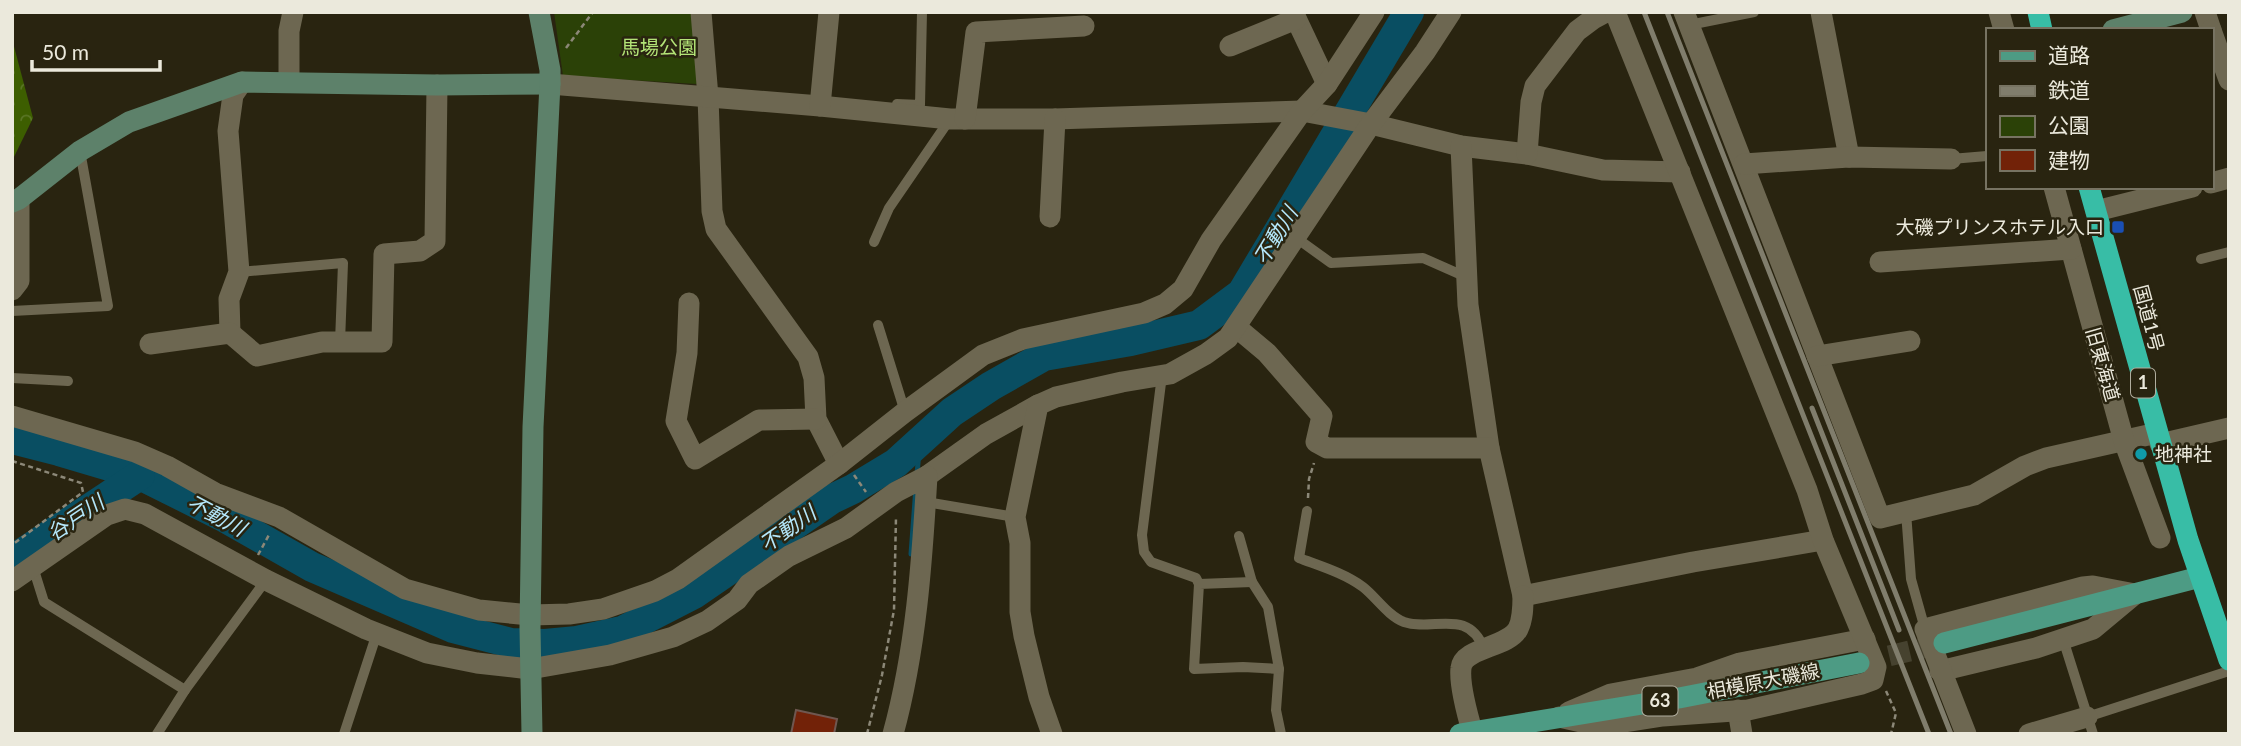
<svg xmlns="http://www.w3.org/2000/svg" width="2241" height="746" font-family="Lato,'Noto Sans JP',sans-serif">
  <defs>
    <pattern id="forest-crowns" width="20" height="18" patternUnits="userSpaceOnUse" patternTransform="scale(1.75)"><rect width="20" height="18" fill="#3d5e00"/><path d="M2 6a3 3 0 1 1 6 0M12 15a3 3 0 1 1 6 0" fill="none" stroke="#597525"/></pattern>
  </defs>
  <rect width="100%" height="100%" fill="#292410"/>
  <path fill="#2b4107" d="M554 12H698L697 84 563 76Z"/>
  <path fill="url(#forest-crowns)" d="M12 39 33 118 12 161Z"/>
  <g fill="none" stroke-linecap="round" stroke-linejoin="round">
    <g stroke="#094e62" stroke-width="5">
      <path d="M917 474 920 441"/>
      <path d="M911 554 916 487"/>
    </g>
    <g stroke="#094e62" stroke-width="30">
      <path d="M12 439 59 451 140 475 222 516 312 567 453 628 511 643 545 644 577 641 622 631 694 594 832 499 853 489 896 463 952 412 991 386 1044 356 1131 341 1199 325 1242 293 1409 12"/>
      <path d="M12 560 140 475"/>
    </g>
  </g>
  <path fill="#722208" stroke="#6f5750" stroke-width="2" d="M796 710 837 719 834 734H791Z"/>
  <g fill="none" stroke-linecap="round" stroke-linejoin="round">
    <path stroke="#46422f" stroke-width="21" stroke-dasharray="21 10" stroke-linecap="butt" d="M1859 663 1944 643"/>
    <g stroke="#8c8878" stroke-width="2.5" stroke-dasharray="5 3.5" stroke-linecap="butt">
      <path d="M566 48 593 12"/>
      <path d="M12 461 81 483 83 492 12 545"/>
      <path d="M854 475 866 492"/>
      <path d="M1308 498 1309 479 1314 463"/>
      <path d="M258 555 270 533"/>
      <path d="M1886 691 1896 713 1891 734"/>
      <path d="M867 734 882 675 894 610 896 517"/>
    </g>
    <g stroke="#6d6751" stroke-width="10">
      <path d="M1689 25 1754 12"/>
      <path d="M897 104 920 105 922 12"/>
      <path d="M1951 159 1987 156"/>
      <path d="M1295 237 1331 263 1423 258 1466 277"/>
      <path d="M874 242 889 208 950 119"/>
      <path d="M2201 259 2229 252"/>
      <path d="M239 272 343 263 340 342"/>
      <path d="M12 311 108 306 80 151"/>
      <path d="M878 325 905 412"/>
      <path d="M1162 375 1142 535 1144 552 1151 562 1196 578 1199 584"/>
      <path d="M12 378 68 381"/>
      <path d="M926 502 1015 517"/>
      <path d="M1307 511 1299 558C1320 566 1344 573 1363 587 1376 597 1388 616 1404 622 1433 632 1468 607 1484 649"/>
      <path d="M1906 512 1911 579 1925 629"/>
      <path d="M1239 536 1252 582 1268 607 1279 669 1276 710 1281 734"/>
      <path d="M33 567 44 602 185 690"/>
      <path d="M1252 582 1199 584 1194 669 1243 667 1279 669"/>
      <path d="M2063 639 2093 734"/>
      <path d="M2087 717 2229 671"/>
      <path d="M157 734 185 690 266 580"/>
      <path d="M344 734 377 633"/>
    </g>
    <g stroke="#6d6751" stroke-width="21">
      <path d="M701 12 708 97 712 211 716 229 808 357 814 378 816 419 839 464"/>
      <path d="M1293 12 1327 84"/>
      <path d="M1684 12 1880 518 1974 495 2025 466 2046 458 2157 433"/>
      <path d="M1821 12 1849 157"/>
      <path d="M1999 12 2004 30"/>
      <path d="M2205 12 2211 30"/>
      <path d="M2211 30 2229 80"/>
      <path d="M1230 46 1296 19"/>
      <path d="M289 81V31L293 12"/>
      <path d="M550 84 820 106 950 119H1055L1302 111 1371 124 1461 146 1527 154 1603 170 1680 172"/>
      <path d="M820 106 829 12"/>
      <path d="M965 119 976 32 1084 26"/>
      <path d="M1461 146 1468 305 1489 448"/>
      <path d="M1527 154 1531 102 1535 86 1577 31 1593 19 1606 12"/>
      <path d="M1744 164 1849 157 1951 159"/>
      <path d="M2211 183 2229 178"/>
      <path d="M2054 187 2124 441 2160 538"/>
      <path d="M2096 211 2192 187"/>
      <path d="M1050 217 1055 119"/>
      <path d="M1880 262 2071 249"/>
      <path d="M12 290 19 281V199"/>
      <path d="M689 303 687 353 676 421 695 459 759 420 816 419"/>
      <path d="M1236 327 1267 353 1322 416 1316 442 1327 448H1489L1523 596 1693 562 1823 540"/>
      <path d="M230 333 229 299 239 272 228 131 233 95 242 82"/>
      <path d="M150 344 230 333 257 356 322 342H382L384 254 420 251 435 241 437 85"/>
      <path d="M1817 356 1910 341"/>
      <path d="M12 416 135 452 167 466 215 493 279 517 405 589 479 610 530 615 569 614 603 609 655 591 678 579 839 464 905 412 983 355 1023 339 1144 313 1165 304 1183 289 1211 240 1302 111 1327 84 1374 12"/>
      <path d="M2160 444 2229 428"/>
      <path d="M927 476 986 434 1038 405"/>
      <path d="M12 581 107 515 125 509 145 514 266 580 366 629 427 653 477 663 530 669 610 655 673 637 707 621 737 600 749 584 789 556 846 528 896 492 927 476C922 563 916 650 893 734"/>
      <path d="M1940 671 2036 648 2093 629 2135 594"/>
      <path d="M1738 710 1742 734"/>
      <path d="M1569 712 1611 694 1697 678 1740 663 1865 639"/>
      <path d="M1559 717 1599 726 1663 716 1748 710 1862 684 1873 680 1876 667 1823 540 1807 490 1615 12"/>
      <path d="M1052 734 1039 697 1024 636 1020 612V543L1015 517 1038 405 1056 397 1122 382 1170 374 1206 354 1228 338 1371 124 1425 52 1451 12"/>
      <path d="M1473 734C1468 717 1459 685 1461 668 1463 647 1508 648 1518 629 1523 619 1523 607 1523 596"/>
      <path d="M1966 734 1925 629 2083 587 2093 586 2135 594"/>
      <path d="M2029 734 2087 717"/>
    </g>
    <g stroke="#5d816a" stroke-width="21">
      <path d="M2113 30 2182 12"/>
      <path d="M12 202 19 199 80 151 129 122 242 82 437 85 550 84"/>
      <path d="M532 734 530 628 533 427 550 84V70L539 12"/>
    </g>
    <g stroke="#4d9b84" stroke-width="21">
      <path d="M1944 643 2200 577"/>
      <path d="M1460 734 1679 698 1859 663"/>
    </g>
    <g stroke="#38bda6" stroke-width="21">
      <path d="M2038 12 2042 30"/>
      <path d="M2089 187 2188 540 2229 660"/>
    </g>
    <g stroke="#807d6c" stroke-width="5">
      <path d="M1644 12 1929 734"/>
      <path d="M1667 12 1951 734"/>
      <path d="M1812 408 1899 630"/>
    </g>
  </g>
  <rect fill="#1a4fb4" stroke="#292410" stroke-width="2.5" x="2111" y="220" width="14" height="14" rx="3.5"/>
  <circle fill="#0f9aa8" stroke="#292410" stroke-width="2.5" cx="2141" cy="454" r="7"/>
  <g text-anchor="middle" stroke-width="5" stroke-linejoin="round" paint-order="stroke">
    <g fill="#292410" stroke="#b1ae9f" stroke-width="2">
      <rect x="2131" y="368.5" width="24" height="29" rx="5"/>
      <rect x="1642.5" y="686.5" width="35" height="29" rx="5"/>
    </g>
    <g font-size="18" font-weight="bold" fill="#ebe9dc">
      <text x="2143" y="389">1</text>
      <text x="1660" y="707">63</text>
    </g>
    <g font-size="19" fill="#b3e477" stroke="#292410">
      <text x="659" y="54">馬場公園</text>
    </g>
    <g font-size="19" fill="#ebe9dc" stroke="#292410" text-anchor="end">
      <text x="2104" y="234">大磯プリンスホテル入口</text>
      <text x="2155" y="461" text-anchor="start">地神社</text>
    </g>
    <g font-size="19" fill="#ebe9dc" stroke="#292410">
      <text transform="translate(2149 318) rotate(75)" y="7">国道1号</text>
      <text transform="translate(2103 364) rotate(74)" y="7">旧東海道</text>
      <text transform="translate(1763 681) rotate(-11)" y="7">相模原大磯線</text>
    </g>
    <g font-size="21" font-style="italic" fill="#b4e7fb" stroke="#292410">
      <text transform="translate(1276 236) rotate(-59)" y="7">不動川</text>
      <text transform="translate(216 516) rotate(28)" y="7">不動川</text>
      <text transform="translate(76 518) rotate(-34)" y="7">谷戸川</text>
      <text transform="translate(788 529) rotate(-35)" y="7">不動川</text>
    </g>
  </g>
  <rect width="2241" height="746" fill="none" stroke="#ebe9dc" stroke-width="28"/>
  <rect x="1986" y="28" width="228" height="161" fill="#292410" stroke="#777362" stroke-width="2"/>
  <rect x="2000" y="51" width="35" height="10" fill="#4d9b84" stroke="#777362" stroke-width="2"/>
  <text x="2048" y="63" font-size="21" fill="#ebe9dc">道路</text>
  <rect x="2000" y="86" width="35" height="10" fill="#807d6c" stroke="#777362" stroke-width="2"/>
  <text x="2048" y="98" font-size="21" fill="#ebe9dc">鉄道</text>
  <rect x="2000" y="116" width="35" height="21" fill="#2b4107" stroke="#777362" stroke-width="2"/>
  <text x="2048" y="133" font-size="21" fill="#ebe9dc">公園</text>
  <rect x="2000" y="150" width="35" height="21" fill="#722208" stroke="#777362" stroke-width="2"/>
  <text x="2048" y="168" font-size="21" fill="#ebe9dc">建物</text>
  <path d="M32 60v10h128v-10" fill="none" stroke="#ebe9dc" stroke-width="3.5"/>
  <text x="42" y="60" font-size="21" fill="#ebe9dc" stroke="#292410" stroke-width="5" paint-order="stroke">50 m</text>
</svg>
